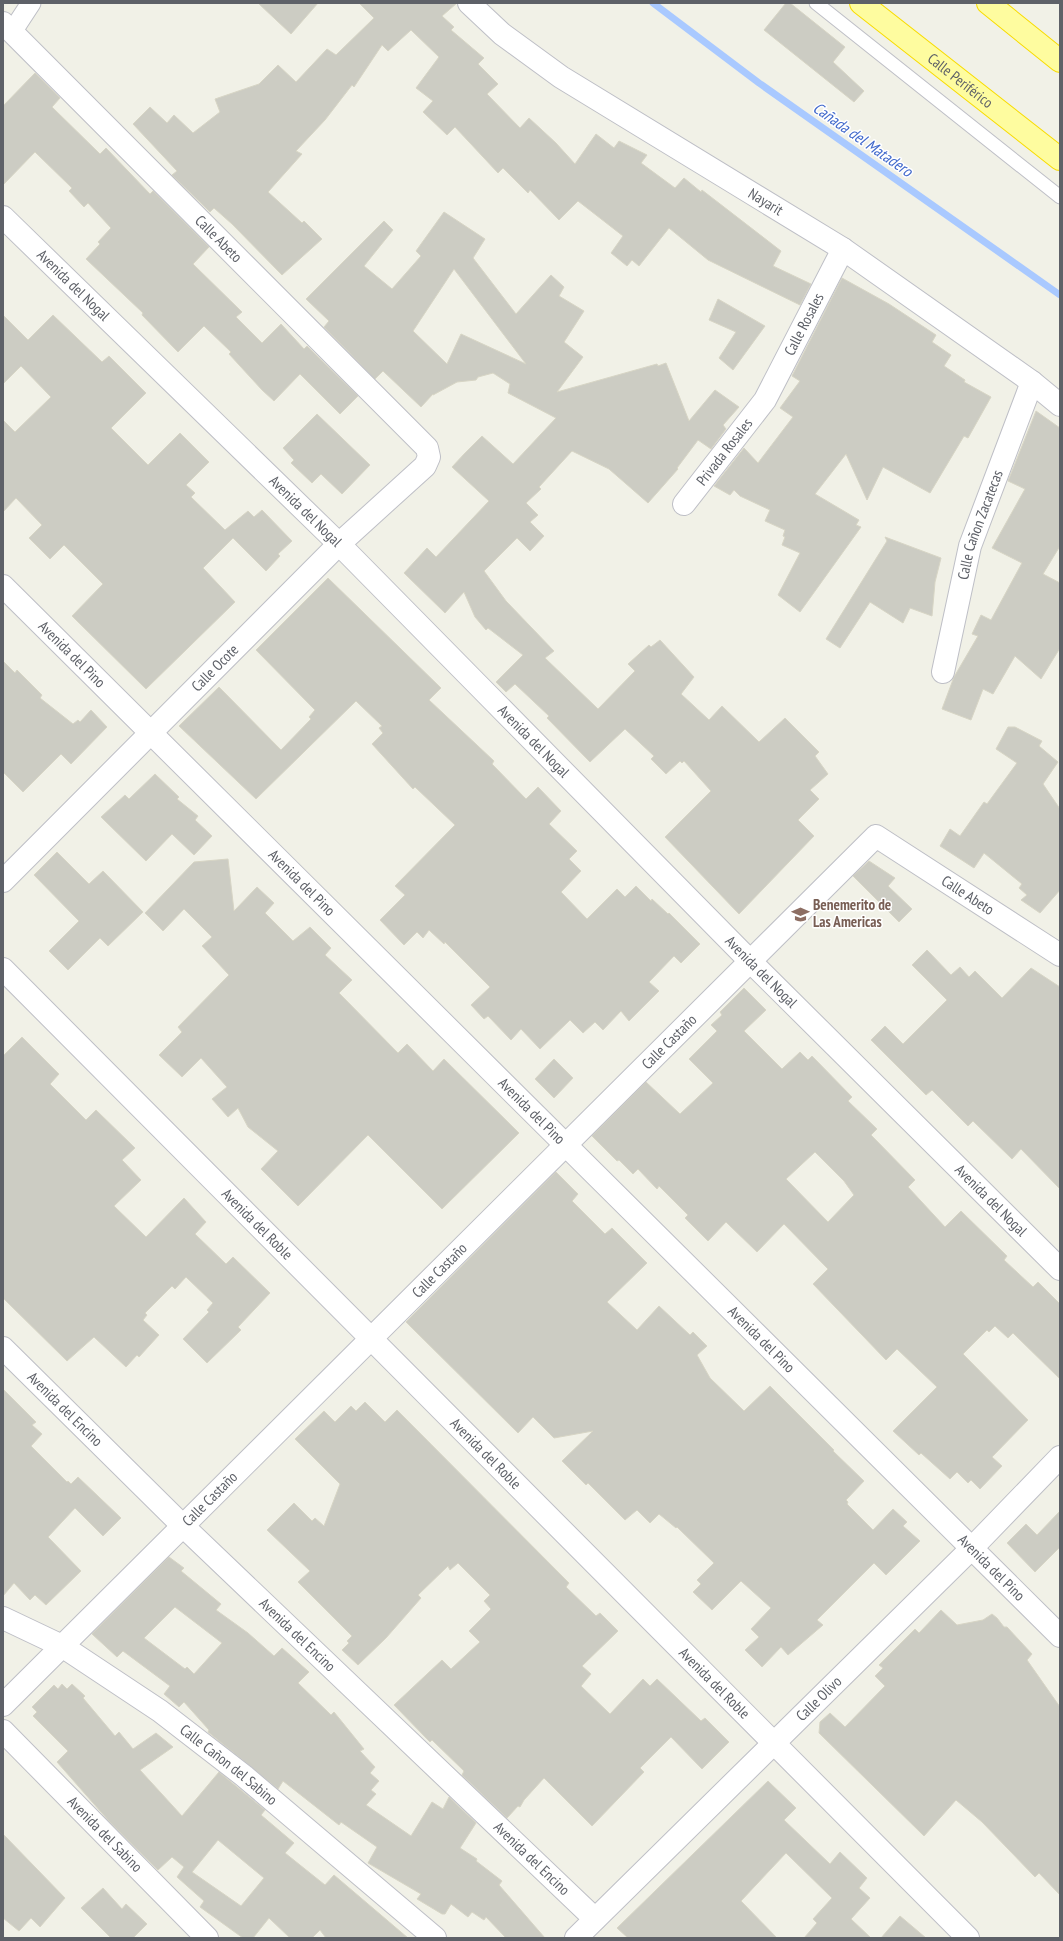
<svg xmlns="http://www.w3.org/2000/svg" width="1063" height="1941" font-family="'PT Sans Narrow',sans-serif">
  <rect width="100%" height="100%" fill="#f1f1e7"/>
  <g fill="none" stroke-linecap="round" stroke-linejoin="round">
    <path stroke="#a9c9ff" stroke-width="7" d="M653 3 759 83 1060 295"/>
  </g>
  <g fill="#ccccc3" stroke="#d7d5c5" fill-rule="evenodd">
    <path d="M258 3H318L291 34Z"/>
    <path d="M359 3H457L442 16 454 27 451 30 484 58 478 64 498 84 487 94 520 128 529 118 556 143 575 164 596 134 614 148 619 141 647 155 641 163 675 188 684 178 701 192 702 190 781 251 773 266 811 284 800 305 708 260 669 228 639 266 632 260 627 266 611 253 623 236 578 201 559 220 530 190 528 193 503 168 498 173 455 127 447 135 423 112 433 101 416 88 439 57 411 30 388 51 382 45 354 87 352 85 325 120 296 151 302 154 268 192 302 223 304 221 322 239 282 275 232 224 214 208 210 212 172 175 177 171 133 124 150 107 167 123 174 115 193 133 220 112 215 99 259 84 278 65 296 82 327 49 336 55 374 18Z"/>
    <path d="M786 3H790L845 47 833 62 864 91 854 102 764 30Z"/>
    <path d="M35 73 60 98 52 107 100 154 106 148 150 194 153 191 209 247 193 264 242 312 236 317 262 343 281 324 304 349 307 346 358 396 340 414 300 374 274 401 262 390 229 354 231 352 204 326 178 352 142 315 143 313 86 259 100 244 98 242 111 228 88 203 84 207 69 191 72 188 35 152 3 185V106Z"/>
    <path d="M444 212 485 239 473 258 516 314 551 275 564 287 559 296 584 311 564 342 583 357 557 392 657 364 658 366 666 363 689 421 715 390 739 407 723 425 726 429 711 449 698 440 677 468 678 469 648 503 609 469 572 451 539 487 541 489 526 503 538 515 530 522 544 536 530 551 517 538 484 571 506 601 554 651 545 658 598 709 635 671 628 664 649 645 651 647 660 640 694 677 681 694 709 720 722 706 759 742 785 718 819 752 815 756 828 774 810 790 819 799 798 820 814 836 739 914 665 837 711 791 684 761 682 763 680 761 666 774 651 759 654 756 625 729 590 762 547 718 549 716 515 684 506 692 496 682 523 655 488 628 486 630 475 617 464 592 445 613 404 573 427 548 436 557 489 501 452 467 465 453 482 436 513 464 556 418 508 393 510 384 493 373 478 377 476 380 457 382 433 395V394L421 407 383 371 375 379 324 327 329 321 306 299 384 221 393 230 364 266 392 289 421 256 416 251ZM454 269 526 364 461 334 447 364 413 331Z"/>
    <path d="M842 278 889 304 936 335 932 342 951 355 944 366 965 380 964 382 991 397 968 438 964 436 930 493 883 467 867 500 846 454 815 494 859 520 856 525 861 527 800 612 778 595 800 553 782 545 785 537 783 536 785 530 765 521 770 510 740 496 734 490 730 495 714 486 744 448 758 463 793 417 780 408 800 381 792 376Z"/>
    <path d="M718 299 765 326 733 370 719 358 736 332 709 320Z"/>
    <path d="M3 315 28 340 53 315 102 362 109 356 146 393 111 428 148 465 180 433 209 462 186 485 195 493 191 497 225 530 248 511 254 517 262 510 292 541 278 554 280 556 266 571 233 538 203 568 235 602 146 689 72 616 103 584 64 545 50 559 29 538 42 525 16 498 3 512V420L15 432 51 397 21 366 3 384Z"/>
    <path d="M1036 411 1060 428V546L1043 574 1060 583V648L1041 679 1015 656 993 694 983 689 971 720 942 709 954 677 978 636 972 634 981 615 991 620 1022 563 992 548 1025 489 1008 481Z"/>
    <path d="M317 414 370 465 342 494 321 474 312 483 291 463 294 460 283 448Z"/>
    <path d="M885 537 941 558 935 582 932 616 910 608 903 623 870 602 840 648 826 639 887 541Z"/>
    <path d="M328 578 441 688 429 700 494 761 492 764 526 799 538 787 561 811 549 824 577 851 569 859 581 871 561 892 587 919 617 889 625 897 636 886 651 901 652 899 668 914 669 913 700 944 681 963 674 956 649 982 659 991 629 1021 621 1011 603 1030 595 1022 583 1033 570 1020 540 1049 521 1029 511 1040 488 1016 484 1019 471 1005 490 987 445 942 444 944 429 930 423 938 417 932 404 945 380 920 405 895 395 886 455 825 415 787 413 789 372 744 383 733 379 728 382 726 356 701 256 799 179 726 219 687 281 750 311 719 309 717 315 710 256 650Z"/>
    <path d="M3 661 15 673 17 670 42 695 40 698 73 724 78 720 80 722 91 710 107 727 71 764 61 754 23 792 3 772Z"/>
    <path d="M1008 727H1015L1042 741 1039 746 1058 762 1043 784 1060 809V890L1040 913 1021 900 1027 895 1019 888 1022 884 984 853 974 868 940 846 950 829 960 836 984 802 987 804 1017 763 996 749Z"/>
    <path d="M155 774 179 797 177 799 198 816 195 820 212 836 194 855 172 834 146 861 101 817 125 795 129 799Z"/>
    <path d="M57 852 89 884 103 871 143 912 108 946 100 938 68 970 49 951 79 921 34 875Z"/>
    <path d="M228 859 234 911 257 887 274 903 265 913 293 941 310 927 331 948 325 955 352 980 339 993 398 1053 407 1044 433 1071 444 1059 519 1133 442 1209 368 1135 298 1206 261 1169 278 1151 248 1127 238 1108 228 1117 212 1099 227 1087 201 1058 182 1077 159 1055 182 1032 178 1027 229 975 202 946 212 937 184 909 163 931 145 913 194 862Z"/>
    <path d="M869 861 895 878 888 886 912 909 899 922 853 876Z"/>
    <path d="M927 950 951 975 960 967 969 977 975 971 1002 998 1031 968 1060 987V1189L1021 1149 1012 1159 973 1121 968 1126 932 1090 926 1095 871 1040 885 1026 903 1044 947 1000 912 965Z"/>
    <path d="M744 988 766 1010 744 1031 782 1069 800 1052 808 1060 812 1056 852 1097 848 1101 877 1129 871 1135 915 1180 908 1187 945 1227 961 1211 1007 1256 1004 1260 1033 1287 1038 1282 1060 1304V1379L1013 1333 1008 1338 995 1326 989 1332 987 1330 963 1354 1028 1420 992 1457 1002 1466 980 1489 971 1480 968 1483 957 1472 950 1479 921 1453 919 1455 893 1431 937 1387 897 1349 886 1360 813 1284 828 1269 784 1224 757 1252 726 1222 708 1241 685 1218 688 1215 659 1186 657 1189 638 1169 633 1174 619 1160 617 1161 592 1136 646 1082 680 1114 713 1083 689 1059 717 1031 711 1025 722 1015 720 1012ZM815 1152 844 1181 854 1195 828 1222 786 1179Z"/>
    <path d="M22 1037 59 1074 50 1084 86 1120 96 1110 135 1148 122 1160 141 1180 114 1206 146 1237 184 1198 206 1222 195 1234 226 1264 233 1257 270 1293 238 1327 241 1330 207 1363 183 1339 209 1312 207 1310 213 1303 186 1277 175 1289 172 1286 145 1313 147 1315 143 1320 159 1335 139 1357 137 1355 126 1367 94 1337 67 1361 3 1298V1056Z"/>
    <path d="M554 1059 573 1078 554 1098 535 1079Z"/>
    <path d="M556 1172 578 1194 572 1201 605 1234 612 1228 647 1263 607 1302 637 1330 659 1306 690 1335 693 1332 707 1346 697 1355 710 1378 744 1411 770 1386 834 1450 833 1451 864 1481 846 1500 848 1502 847 1504 873 1530 893 1509 907 1522 903 1526 920 1541 886 1575 874 1563 817 1620 823 1625 788 1655 781 1647 762 1667 745 1650 759 1637 751 1629 771 1608 741 1581 712 1610 693 1592 701 1584 697 1580 714 1563 677 1527 676 1528 659 1514 650 1523 637 1510 625 1520 588 1483 586 1485 562 1461 593 1431 554 1438 533 1417 518 1433 406 1322Z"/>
    <path d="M3 1389 36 1422 32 1425 42 1434 31 1446 67 1482 68 1481 71 1484 78 1477 121 1518 103 1536 75 1508 48 1537 81 1571 46 1605 35 1595 30 1600 14 1583 3 1596Z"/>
    <path d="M365 1402 385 1422 397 1410 569 1583 566 1587 596 1616 600 1613 618 1631 582 1666 591 1674 581 1686 610 1714 643 1679 650 1686 657 1679 701 1721 705 1718 729 1742 702 1769 671 1737 640 1768 644 1772 592 1826 544 1778 524 1800 520 1807 518 1806 507 1818 462 1775 464 1771 432 1740 430 1742 394 1705 442 1660 451 1669 480 1642 469 1631 491 1609 484 1601 490 1595 458 1563 450 1570 448 1566 418 1595 421 1598 386 1638 358 1665 342 1650 349 1643 347 1641 352 1636 298 1582 310 1571 267 1530 294 1503 312 1521 315 1518 324 1526 340 1484 295 1439 324 1411 335 1422 351 1406 356 1411Z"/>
    <path d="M1060 1511V1547L1035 1572 1007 1543 1026 1524 1037 1535Z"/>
    <path d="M169 1557 184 1568 181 1571 221 1604 216 1610 248 1633 274 1656 282 1648 309 1672 298 1683 331 1715 334 1712 364 1749 360 1751 375 1767 370 1773 379 1781 371 1790 376 1794 366 1805 411 1836 432 1802 443 1809 449 1797 476 1823 460 1848 477 1859 476 1861 502 1881 499 1885 545 1938H506L486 1917 484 1920 472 1912 468 1917 451 1904 445 1914H442L417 1899 421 1894 368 1863 377 1847 341 1822 339 1825 283 1781 278 1789 208 1732 209 1730 184 1702 179 1707 164 1694 170 1686 123 1651 117 1657 92 1634ZM175 1607 222 1643 194 1674 187 1667 185 1669 144 1638Z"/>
    <path d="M941 1610 957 1625 983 1620 992 1614 997 1618 1004 1627H1007L1032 1654 1027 1660 1060 1707V1895L1039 1873 1035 1877 982 1822 956 1800 924 1836 819 1733 820 1722 830 1713 845 1727 885 1686 875 1676 883 1668 879 1665 915 1629 919 1633Z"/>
    <path d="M62 1684 67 1689 72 1684 85 1696 83 1698 115 1736 119 1732 133 1749 156 1733 173 1747 140 1770 182 1816 219 1772 265 1810 261 1815 294 1843 285 1853 325 1885 334 1875 408 1938H326L320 1930 312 1938H290L269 1918 253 1938H243L200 1907 204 1901 177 1877 184 1867 172 1857 158 1870 108 1820 57 1762 68 1751 33 1716 37 1712 32 1707 54 1685 58 1689ZM218 1840 264 1878 241 1906 192 1872Z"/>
    <path d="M768 1781 796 1808 784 1820 830 1864 840 1852 867 1878 859 1888 870 1898 851 1919 871 1938H804L817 1923 813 1919 832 1898 786 1853 741 1901 777 1938H628L617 1928Z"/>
    <path d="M3 1834 65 1898 40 1927 31 1918 19 1931 3 1918Z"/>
    <path d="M103 1888 122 1909 126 1904 147 1924 133 1938H111L81 1908Z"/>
    <path d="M900 1916 926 1938H881Z"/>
  </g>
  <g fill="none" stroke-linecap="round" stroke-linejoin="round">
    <defs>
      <path id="service" d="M816 3 1060 197"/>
      <path id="pedestrian" d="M12 32 31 3"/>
      <g id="minor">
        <path id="s1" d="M469 3 502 34 561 77 843 249 1032 382 1060 405"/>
        <path id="s2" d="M3 23 427 448 429 457 425 466 339 544 3 881"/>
        <path id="s3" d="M3 217 339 544 750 961 1060 1269"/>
        <path id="s4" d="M684 504 765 400 843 249"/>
        <path id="s5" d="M3 586 1060 1636"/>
        <path id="s6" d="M943 672 970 546 1032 382"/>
        <path id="s7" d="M3 1348 183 1526 595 1919"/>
        <path id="s8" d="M3 1618 62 1646 160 1711 244 1776 435 1938"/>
        <path id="s9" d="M3 1705 876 836 1060 955"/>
        <path id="s10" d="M3 1731 207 1938"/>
        <path id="s11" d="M576 1938 972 1548 1060 1457"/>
      </g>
      <g id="tertiary">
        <path id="s12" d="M3 969 968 1938"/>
      </g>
      <g id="trunk">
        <path id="s13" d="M861 3 1060 159"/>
        <path d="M988 3 1060 61"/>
      </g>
    </defs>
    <use href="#service" stroke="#bebfc6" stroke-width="15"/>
    <use href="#pedestrian" stroke="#bebfc6" stroke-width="21"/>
    <use href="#minor" stroke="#bebfc6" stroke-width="24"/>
    <use href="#tertiary" stroke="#bebfc6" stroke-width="24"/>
    <use href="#trunk" stroke="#f8dc00" stroke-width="24"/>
    <use href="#service" stroke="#fff" stroke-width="13"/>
    <use href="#pedestrian" stroke="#fff" stroke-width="19"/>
    <use href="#minor" stroke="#fff" stroke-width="22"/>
    <use href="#tertiary" stroke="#fff" stroke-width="22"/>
    <use href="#trunk" stroke="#fefc9f" stroke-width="22"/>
  </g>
  <defs>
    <symbol id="school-bare" viewBox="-9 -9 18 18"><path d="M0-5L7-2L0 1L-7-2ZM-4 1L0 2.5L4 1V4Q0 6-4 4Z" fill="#8d6e63" stroke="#fff" stroke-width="2.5" paint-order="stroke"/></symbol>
  </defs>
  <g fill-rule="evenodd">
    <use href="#school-bare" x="788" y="902" width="25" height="25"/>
  </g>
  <g text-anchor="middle" stroke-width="3" stroke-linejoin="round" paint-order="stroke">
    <g font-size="15" fill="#5e6168" stroke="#fff">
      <text dy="5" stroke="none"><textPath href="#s13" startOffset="126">Calle Periférico</textPath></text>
      <text dy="5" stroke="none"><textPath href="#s1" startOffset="358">Nayarit</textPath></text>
      <text dy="5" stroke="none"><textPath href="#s2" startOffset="305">Calle Abeto</textPath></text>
      <text dy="5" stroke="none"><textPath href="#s3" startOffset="98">Avenida del Nogal</textPath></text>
      <text dy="5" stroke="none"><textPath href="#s4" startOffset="217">Calle Rosales</textPath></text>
      <text dy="5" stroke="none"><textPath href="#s4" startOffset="66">Privada Rosales</textPath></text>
      <text dy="5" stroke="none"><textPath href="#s3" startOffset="422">Avenida del Nogal</textPath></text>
      <text dy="5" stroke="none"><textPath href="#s6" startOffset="152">Calle Cañon Zacatecas</textPath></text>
      <text dy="5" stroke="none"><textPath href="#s5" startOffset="97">Avenida del Pino</textPath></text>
      <text transform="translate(215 668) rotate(-45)" y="5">Calle Ocote</text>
      <text dy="5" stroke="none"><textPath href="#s3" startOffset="746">Avenida del Nogal</textPath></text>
      <text dy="5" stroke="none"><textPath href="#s5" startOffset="421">Avenida del Pino</textPath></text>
      <text dy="5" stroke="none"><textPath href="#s9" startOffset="1341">Calle Abeto</textPath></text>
      <text dy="5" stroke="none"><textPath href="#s3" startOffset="1070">Avenida del Nogal</textPath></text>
      <text dy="5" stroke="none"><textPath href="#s9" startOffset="940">Calle Castaño</textPath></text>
      <text dy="5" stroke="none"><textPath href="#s5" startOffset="745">Avenida del Pino</textPath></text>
      <text dy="5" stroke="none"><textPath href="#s3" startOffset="1394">Avenida del Nogal</textPath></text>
      <text dy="5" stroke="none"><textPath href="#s12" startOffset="360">Avenida del Roble</textPath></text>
      <text dy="5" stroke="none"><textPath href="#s9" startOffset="616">Calle Castaño</textPath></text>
      <text dy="5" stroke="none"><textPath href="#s5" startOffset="1069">Avenida del Pino</textPath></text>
      <text dy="5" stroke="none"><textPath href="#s7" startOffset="87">Avenida del Encino</textPath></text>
      <text dy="5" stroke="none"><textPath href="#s12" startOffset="684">Avenida del Roble</textPath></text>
      <text dy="5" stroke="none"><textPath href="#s9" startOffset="292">Calle Castaño</textPath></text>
      <text dy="5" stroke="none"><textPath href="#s5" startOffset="1393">Avenida del Pino</textPath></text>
      <text dy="5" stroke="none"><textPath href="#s7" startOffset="411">Avenida del Encino</textPath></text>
      <text dy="5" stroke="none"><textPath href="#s12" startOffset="1008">Avenida del Roble</textPath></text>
      <text dy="5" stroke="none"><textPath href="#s11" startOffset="341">Calle Olivo</textPath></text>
      <text dy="5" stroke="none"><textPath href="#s8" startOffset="270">Calle Cañon del Sabino</textPath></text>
      <text dy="5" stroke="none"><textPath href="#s10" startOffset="145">Avenida del Sabino</textPath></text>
      <text dy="5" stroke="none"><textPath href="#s7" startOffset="735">Avenida del Encino</textPath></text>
    </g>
    <g font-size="15" font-weight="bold" fill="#785e54" stroke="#fff" text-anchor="start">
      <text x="813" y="910">Benemerito de<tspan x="813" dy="17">Las Americas</tspan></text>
    </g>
    <g font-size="16" font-style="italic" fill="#426acc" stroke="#fff">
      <text transform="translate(863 139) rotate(35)" y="6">Cañada del Matadero</text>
    </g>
  </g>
  <rect width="1063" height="1941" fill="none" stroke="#5e6168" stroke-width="8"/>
</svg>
